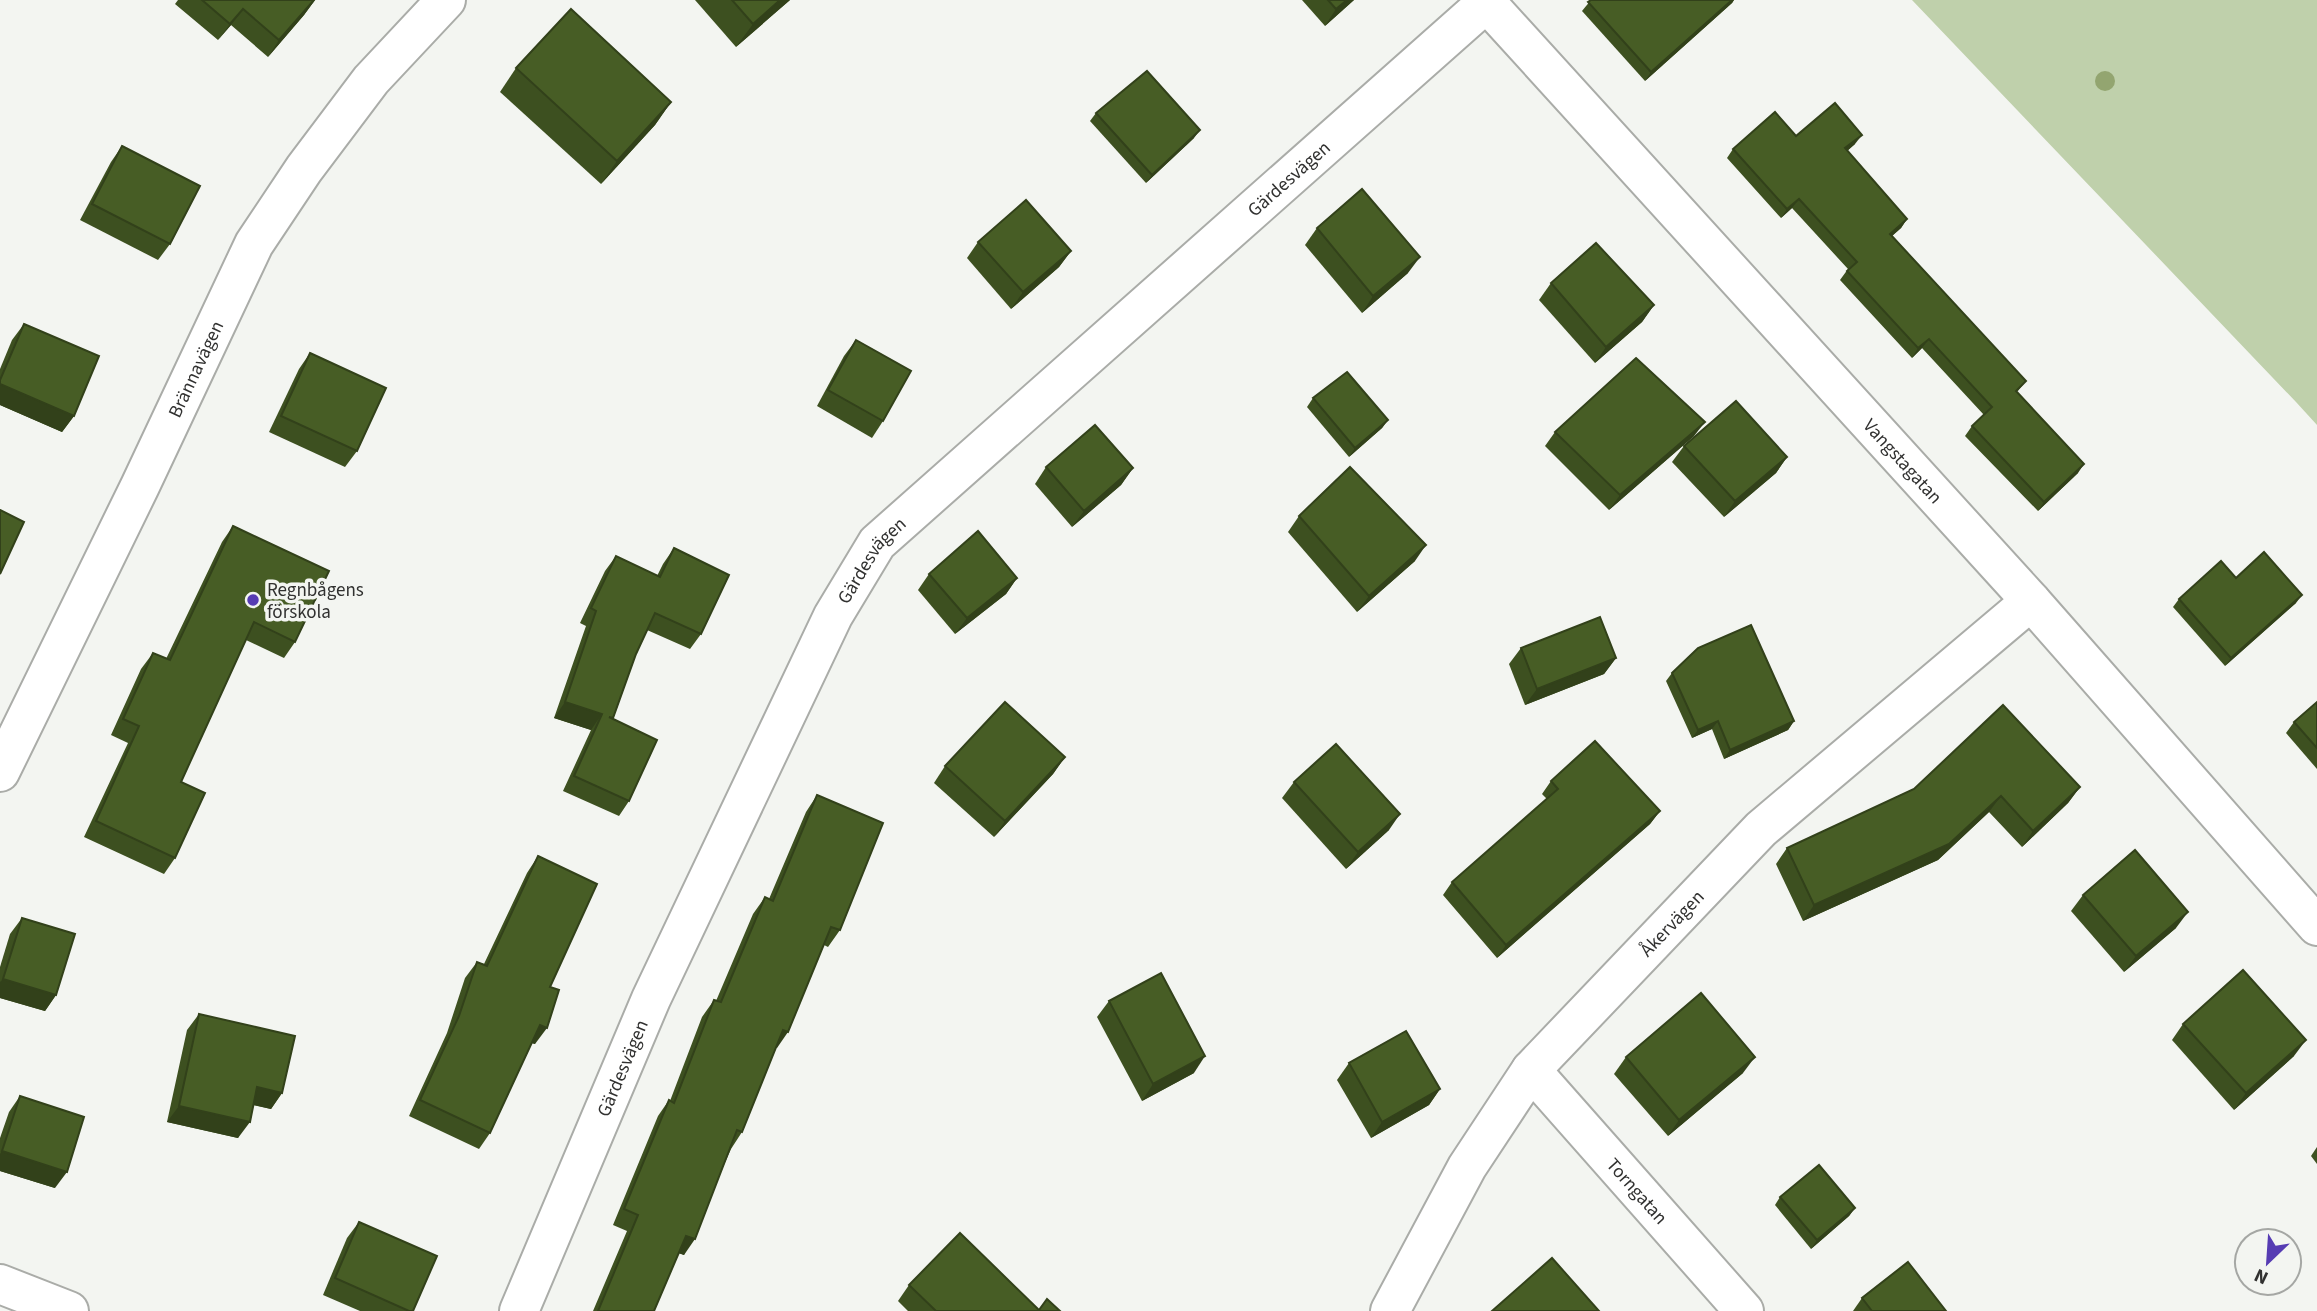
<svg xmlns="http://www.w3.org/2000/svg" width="2317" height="1311" font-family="'Source Sans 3',sans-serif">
  <rect width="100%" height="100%" fill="#f3f5f1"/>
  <path fill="#bfd0ab" d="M1912 0H2317V425L2296 402Z"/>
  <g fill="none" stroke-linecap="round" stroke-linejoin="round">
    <defs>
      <g id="minor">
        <path id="s1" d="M1484 0 2031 601 2317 926"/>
        <path id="s2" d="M0 772 140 486 254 244 304 169 371 80 446 0"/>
        <path id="s3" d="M1531 1070 1744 1311"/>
        <path d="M0 1284 69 1311"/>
        <path id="s4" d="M519 1311 651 999 833 616 877 543 1486 3"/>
        <path id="s5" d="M1390 1311 1467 1167 1531 1070 1761 829 2031 601"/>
      </g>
    </defs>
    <use href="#minor" stroke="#aaaca8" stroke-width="42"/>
    <use href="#minor" stroke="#fff" stroke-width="38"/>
  </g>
  <circle fill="#93a570" cx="2105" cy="81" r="10"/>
  <g fill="#3d5020">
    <path d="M178 0H315L304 15 268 57 231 25 218 40 175 4Z"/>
    <path d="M695 0H790L736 47Z"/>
    <path d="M1302 0H1354L1325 26Z"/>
    <path d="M1591 0H1734L1732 3 1645 81 1582 11Z"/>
    <path d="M516 68 671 102 655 125 601 184 500 92Z"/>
    <path d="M1096 113 1194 138 1146 183 1090 121Z"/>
    <path d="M1796 136 1855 144 1847 151 1907 219 1901 228 1892 236 2026 381 2017 392 2078 473 2038 511 1965 436 1972 426 1984 415 1922 348 1912 358 1840 280 1848 269 1792 208 1781 218 1727 158 1733 149Z"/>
    <path d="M122 146 170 244 158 260 80 220 111 162Z"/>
    <path d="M1317 228 1408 273 1362 313 1305 245Z"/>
    <path d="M978 242 1071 251 1059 267 1011 309 967 258Z"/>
    <path d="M1551 283 1654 305 1642 322 1595 363 1539 300Z"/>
    <path d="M24 324 74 416 62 432 0 405V369L12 340Z"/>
    <path d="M856 340 883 421 872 438 817 406 844 356Z"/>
    <path d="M310 353 357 451 345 467 269 432 299 369Z"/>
    <path d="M1313 398 1388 420 1382 428 1349 457 1307 407Z"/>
    <path d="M1555 432 1694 436 1609 510 1545 446Z"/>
    <path d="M1684 446 1787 457 1776 473 1724 517 1672 462Z"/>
    <path d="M1046 467 1133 468 1121 485 1072 527 1035 484Z"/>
    <path d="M1299 516 1415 561 1357 612 1288 532Z"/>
    <path d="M233 526 295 642 284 658 246 640 181 782 175 858 164 874 84 837 128 743 111 735 141 669 153 653 166 659 222 542Z"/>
    <path d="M674 548 701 634 690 649 647 630 636 654 613 719 629 801 619 816 563 791 591 730 554 718 586 626 580 623 605 571 616 556 657 576 663 564Z"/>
    <path d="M929 574 1017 578 1006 594 955 634 918 590Z"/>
    <path d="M2236 578 2296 603 2225 666 2173 607 2179 599Z"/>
    <path d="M1521 648 1616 658 1604 674 1525 705 1509 664Z"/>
    <path d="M1672 673 1794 721 1788 730 1724 759 1712 729 1692 738 1666 681Z"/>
    <path d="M2317 702V769L2286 733 2294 722Z"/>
    <path d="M1065 757 1053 774 994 837 934 783 945 766Z"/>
    <path d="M1551 781 1660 811 1650 824 1497 958 1443 895 1452 882 1547 799 1542 794Z"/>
    <path d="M1294 782 1389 830 1346 869 1282 798Z"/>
    <path d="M2080 787 2068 803 2022 847 1989 812 1938 860 1803 921 1776 864 1787 848 1914 789Z"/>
    <path d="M817 795 840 930 828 947 824 945 776 1048 742 1132 731 1149 684 1255 679 1253 654 1311H593L627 1231 613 1225 658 1116 669 1100 670 1101 702 1017 714 1000 716 1001 753 914 765 897 769 899 806 812Z"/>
    <path d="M538 856 550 987 535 1044 532 1043 490 1133 479 1149 409 1116 447 1033 465 978 477 962 484 964 527 873Z"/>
    <path d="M2083 895 2176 928 2124 972 2071 911Z"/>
    <path d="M22 918 56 995 45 1011 0 998V967L10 934Z"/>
    <path d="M1109 1001 1194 1073 1142 1101 1097 1017Z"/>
    <path d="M199 1014 282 1093 271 1109 253 1105 238 1138 167 1122 187 1030Z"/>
    <path d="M2183 1024 2294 1056 2234 1110 2172 1040Z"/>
    <path d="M1626 1057 1743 1073 1668 1136 1614 1074Z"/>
    <path d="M1349 1063 1440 1089 1429 1105 1371 1138 1337 1080Z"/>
    <path d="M20 1096 55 1188 0 1171V1138L9 1112Z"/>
    <path d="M2317 1147V1164L2311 1156Z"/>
    <path d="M1780 1197 1855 1208 1849 1216 1811 1249 1775 1205Z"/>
    <path d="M359 1222 413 1311H360L323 1295 347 1238Z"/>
    <path d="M909 1285 1039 1310 1060 1311H908L898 1301Z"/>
    <path d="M1862 1298 1946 1311H1853Z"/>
  </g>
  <g fill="#32411a">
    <path d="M315 0 304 15 268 57 279 40Z"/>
    <path d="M780 0H790L736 47 753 24Z"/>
    <path d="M1347 0H1354L1325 26 1336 9Z"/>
    <path d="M1732 0H1734L1732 3 1645 81 1651 72Z"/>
    <path d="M243 9 231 25 218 40 230 24Z"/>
    <path d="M671 102 655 125 601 184 617 161Z"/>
    <path d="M1200 130 1194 138 1146 183 1152 175Z"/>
    <path d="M1862 135 1855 144 1839 158 1845 148Z"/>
    <path d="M1799 199 1792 208 1781 218 1787 209Z"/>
    <path d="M1907 219 1901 228 1884 243 1890 234Z"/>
    <path d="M1071 251 1059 267 1011 309 1023 292Z"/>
    <path d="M1420 257 1408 273 1362 313 1373 296Z"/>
    <path d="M1654 305 1642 322 1595 363 1606 347Z"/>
    <path d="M1929 339 1922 348 1912 358 1918 348Z"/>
    <path d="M0 384 74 416 62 432 0 405Z"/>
    <path d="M1388 420 1382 428 1349 457 1355 448Z"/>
    <path d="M1705 422 1694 436 1609 510 1620 495Z"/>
    <path d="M1787 457 1776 473 1724 517 1735 501Z"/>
    <path d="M2084 464 2078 473 2038 511 2044 502Z"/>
    <path d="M1133 468 1121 485 1072 527 1084 511Z"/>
    <path d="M1426 545 1415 561 1357 612 1369 596Z"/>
    <path d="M1017 578 1006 594 955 634 967 618Z"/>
    <path d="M2302 595 2296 603 2225 666 2231 658Z"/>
    <path d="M1616 658 1604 674 1525 705 1537 689Z"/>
    <path d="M565 702 602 714 591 730 554 718Z"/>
    <path d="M1718 721 1712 729 1692 738 1698 730Z"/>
    <path d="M1794 721 1788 730 1724 759 1730 750Z"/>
    <path d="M1065 757 1053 774 994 837 1005 821Z"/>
    <path d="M2080 787 2068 803 2022 847 2033 831Z"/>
    <path d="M2001 796 1989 812 1938 860 1803 921 1814 905Z"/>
    <path d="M1660 811 1650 824 1497 958 1506 945Z"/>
    <path d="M1400 814 1389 830 1346 869 1358 852Z"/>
    <path d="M2188 912 2176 928 2124 972 2136 956Z"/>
    <path d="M3 979 56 995 45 1011 0 998V982Z"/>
    <path d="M540 1025 547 1028 535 1044 528 1042Z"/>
    <path d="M783 1030 788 1032 777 1048 771 1047Z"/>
    <path d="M2306 1040 2294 1056 2234 1110 2246 1093Z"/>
    <path d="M1205 1056 1194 1073 1142 1101 1153 1084Z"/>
    <path d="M1755 1057 1743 1073 1668 1136 1679 1120Z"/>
    <path d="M257 1087 282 1093 271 1109 246 1103Z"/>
    <path d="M1440 1089 1429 1105 1371 1138 1382 1122Z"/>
    <path d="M179 1106 250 1122 238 1138 167 1122Z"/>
    <path d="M2 1151 67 1172 55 1188 0 1171V1154Z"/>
    <path d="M1855 1208 1849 1216 1811 1249 1817 1240Z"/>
    <path d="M686 1236 695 1239 684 1255 675 1252Z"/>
  </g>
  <g fill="#475d25" stroke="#32411a" stroke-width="2">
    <path d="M202 0H314L279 40 243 9 230 24Z"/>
    <path d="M732 0H780L753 24Z"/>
    <path d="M1328 0H1347L1336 9Z"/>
    <path d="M1591 0H1732L1651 72 1588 2Z"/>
    <path d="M571 9 671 102 617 161 516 68Z"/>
    <path d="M1147 71 1200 130 1152 175 1096 113Z"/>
    <path d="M1835 103 1862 135 1845 148 1907 219 1890 234 2026 381 2016 391 2084 464 2044 502 1972 426 1992 407 1929 339 1918 348 1847 271 1857 262 1799 199 1787 209 1733 149 1775 112 1796 136Z"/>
    <path d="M122 146 200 186 170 244 92 204Z"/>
    <path d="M1362 189 1420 257 1373 296 1317 228Z"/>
    <path d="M1026 200 1071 251 1023 292 978 242Z"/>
    <path d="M1596 243 1654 305 1606 347 1551 283Z"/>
    <path d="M24 324 99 356 74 416 0 384V380Z"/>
    <path d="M856 340 911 371 883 421 828 390Z"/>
    <path d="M310 353 386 388 357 451 281 416Z"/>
    <path d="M1636 358 1705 422 1620 495 1555 432Z"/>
    <path d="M1347 372 1388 420 1355 448 1313 398Z"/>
    <path d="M1736 401 1787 457 1735 501 1684 446Z"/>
    <path d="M1095 425 1133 468 1084 511 1046 467Z"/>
    <path d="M1350 467 1426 545 1369 596 1299 516Z"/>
    <path d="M0 510 24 522 0 574Z"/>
    <path d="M233 526 329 571 295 642 254 622 181 782 205 793 175 858 96 821 139 726 123 719 153 653 170 660Z"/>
    <path d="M978 531 1017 578 967 618 929 574Z"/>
    <path d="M674 548 729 575 701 634 655 613 636 654 613 718 609 717 657 740 629 801 574 776 602 714 565 702 596 611 591 608 616 556 660 577Z"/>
    <path d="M2264 552 2302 595 2231 658 2179 599 2221 561 2236 578Z"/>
    <path d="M1600 617 1616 658 1537 689 1521 648Z"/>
    <path d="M1751 625 1794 721 1730 750 1718 721 1698 730 1672 673 1698 648Z"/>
    <path d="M1005 702 1065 757 1005 821 945 766Z"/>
    <path d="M2317 702V748L2294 722Z"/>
    <path d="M2003 705 2080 787 2033 831 2001 796 1949 844 1814 905 1787 848 1914 789Z"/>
    <path d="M1595 741 1660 811 1506 945 1452 882 1558 789 1551 781Z"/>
    <path d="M1336 744 1400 814 1358 852 1294 782Z"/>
    <path d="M817 795 883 823 840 930 831 927 788 1032 783 1030 742 1132 737 1130 695 1239 686 1236 654 1311H598L638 1215 624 1209 669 1100 674 1103 714 1000 721 1002 765 897 773 901Z"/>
    <path d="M2135 850 2188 912 2136 956 2083 895Z"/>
    <path d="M538 856 597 884 550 987 559 990 547 1028 540 1025 490 1133 420 1100 459 1016 477 962 487 966Z"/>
    <path d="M22 918 75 934 56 995 3 979Z"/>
    <path d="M2243 970 2306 1040 2246 1093 2183 1024Z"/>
    <path d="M1161 973 1205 1056 1153 1084 1109 1001Z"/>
    <path d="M1701 993 1755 1057 1679 1120 1626 1057Z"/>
    <path d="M199 1014 295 1036 282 1093 257 1087 250 1122 179 1106Z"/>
    <path d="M1406 1031 1440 1089 1382 1122 1349 1063Z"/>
    <path d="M20 1096 84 1117 67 1172 2 1151Z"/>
    <path d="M1819 1165 1855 1208 1817 1240 1780 1197Z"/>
    <path d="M359 1222 437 1256 413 1311H409L335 1278Z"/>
    <path d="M960 1233 1039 1310 1047 1299 1060 1311H936L909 1285Z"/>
    <path d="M1552 1258 1599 1311H1492Z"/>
    <path d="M1908 1262 1946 1311H1872L1862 1298Z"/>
  </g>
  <circle fill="#563cb3" stroke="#f3f5f1" stroke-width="2.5" cx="253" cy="600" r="7"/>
  <g text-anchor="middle" stroke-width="7" stroke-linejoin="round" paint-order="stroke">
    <g font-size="19" fill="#313130" stroke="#f3f5f1">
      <text dy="7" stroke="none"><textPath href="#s4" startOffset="1398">Gärdesvägen</textPath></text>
      <text dy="7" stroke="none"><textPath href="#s2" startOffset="448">Brännavägen</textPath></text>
      <text dy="7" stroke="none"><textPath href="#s1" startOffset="623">Vangstagatan</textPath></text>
      <text dy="7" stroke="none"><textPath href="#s4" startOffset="831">Gärdesvägen</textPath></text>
      <text dy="7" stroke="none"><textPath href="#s5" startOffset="483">Åkervägen</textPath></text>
      <text dy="7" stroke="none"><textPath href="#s4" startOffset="264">Gärdesvägen</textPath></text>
      <text dy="7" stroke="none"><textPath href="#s3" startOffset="161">Torngatan</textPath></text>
    </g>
    <g font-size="19" fill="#313130" stroke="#f3f5f1" text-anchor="start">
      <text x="267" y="596">Regnbågens<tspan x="267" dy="22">förskola</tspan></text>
    </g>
  </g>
  <g transform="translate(2268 1262) rotate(205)"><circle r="33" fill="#f3f5f1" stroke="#a5a7a4" stroke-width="2"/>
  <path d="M0-5L12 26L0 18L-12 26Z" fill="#563cb3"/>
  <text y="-10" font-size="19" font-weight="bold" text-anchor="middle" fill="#313130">N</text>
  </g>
</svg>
